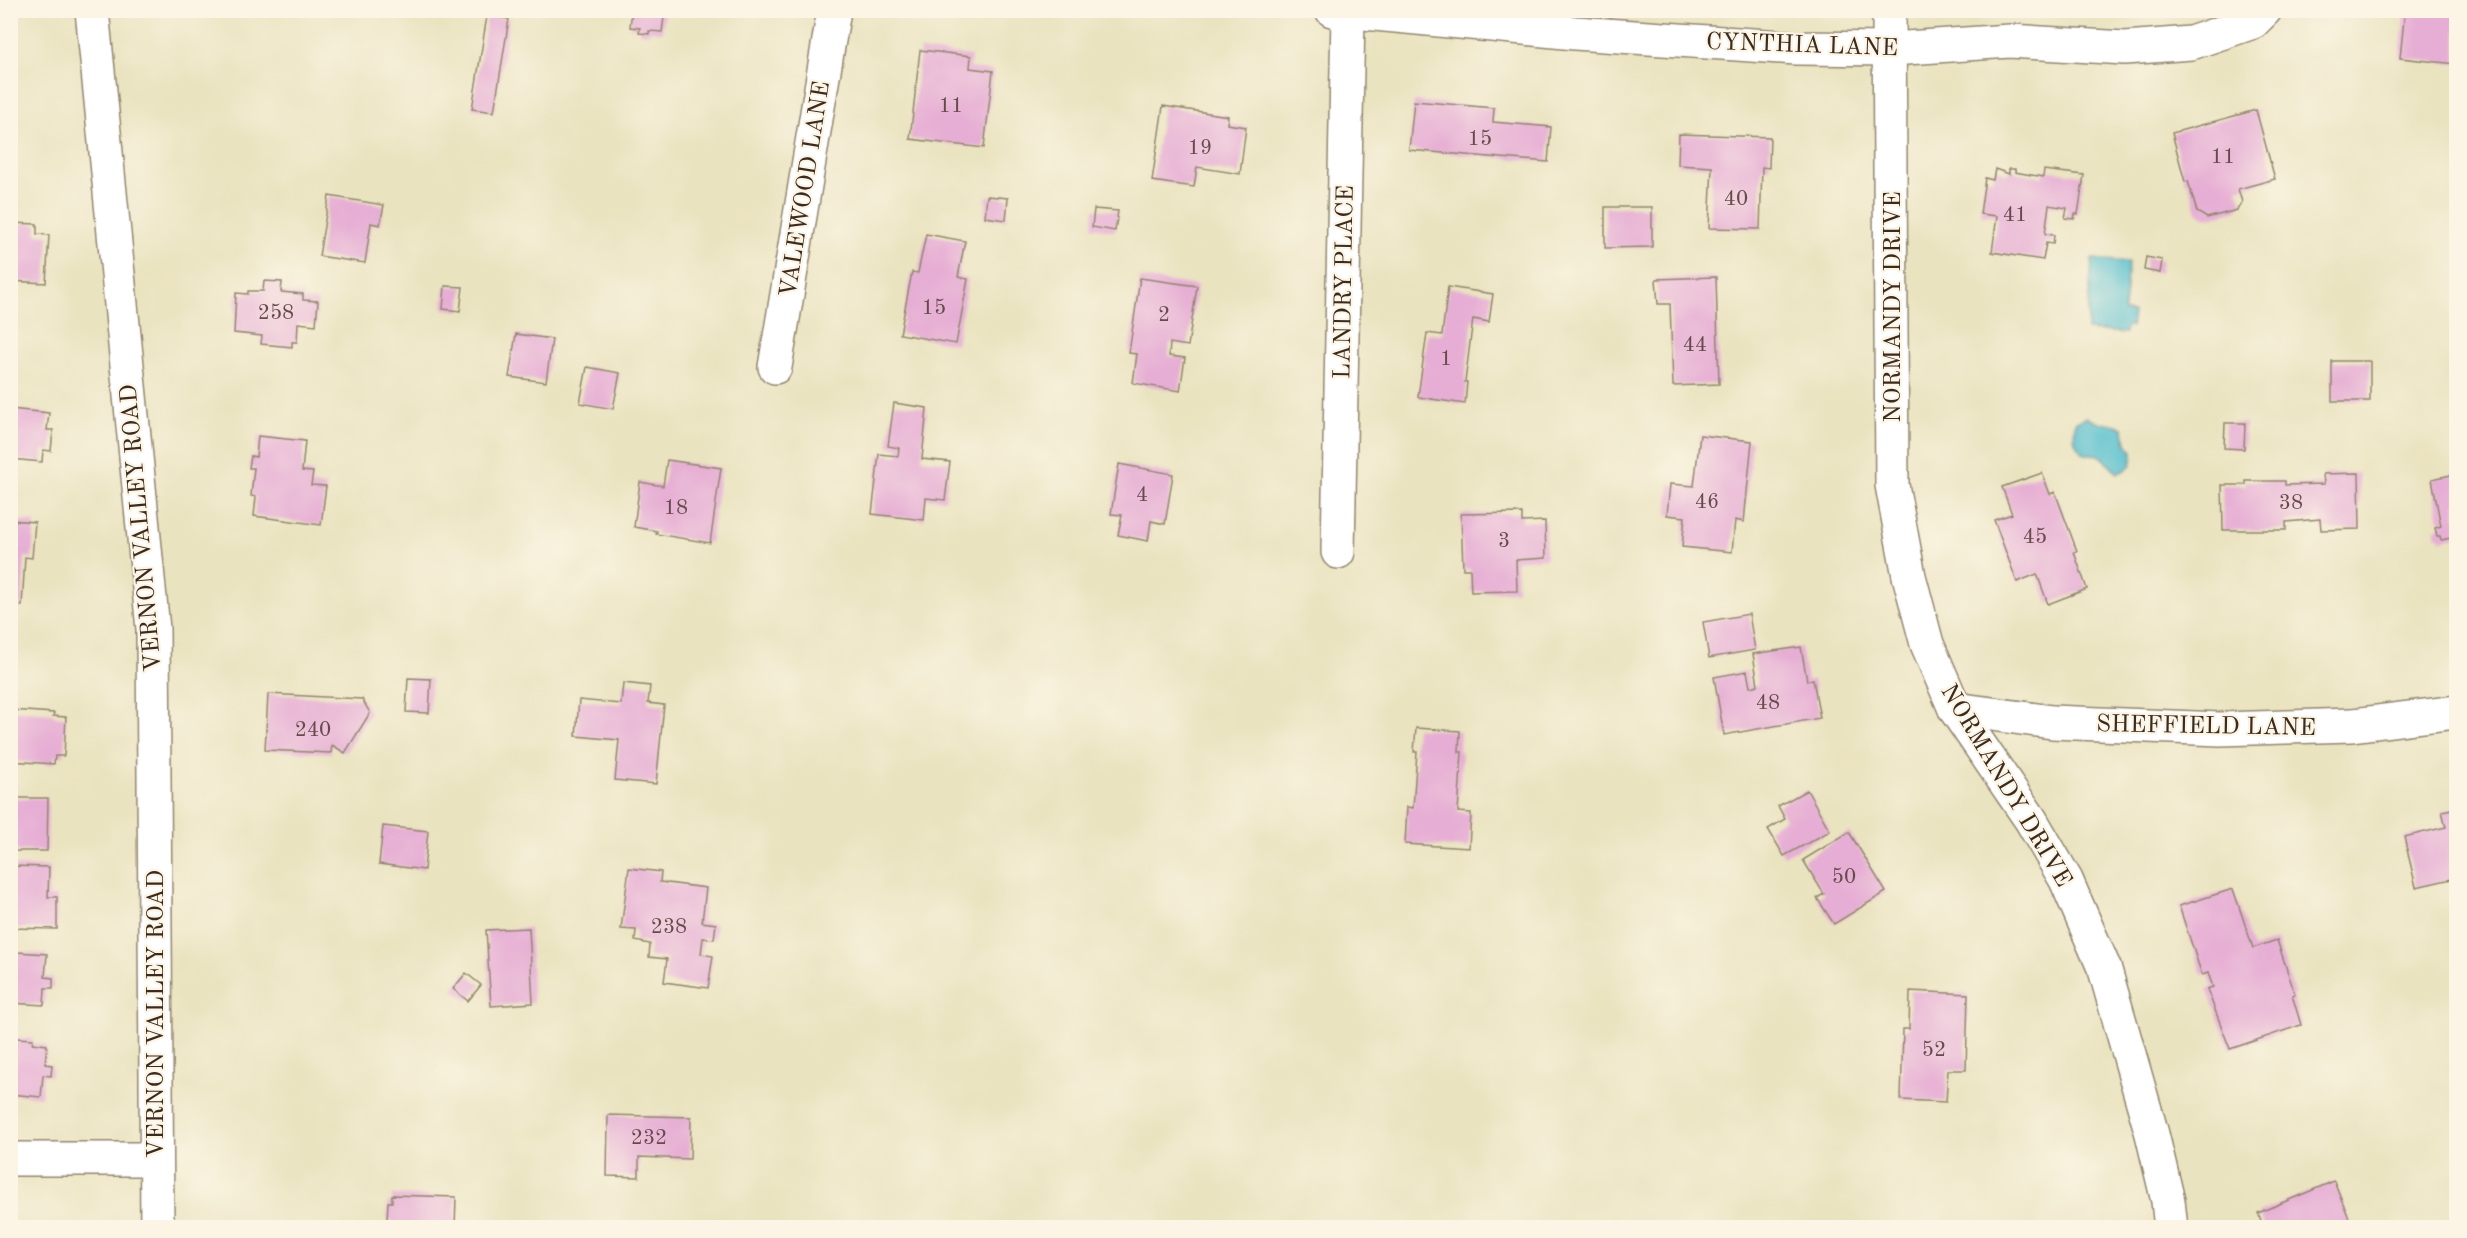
<svg xmlns="http://www.w3.org/2000/svg" width="2467" height="1238" font-family="'Old Standard TT',serif">
  <rect width="100%" height="100%" fill="#fcf5e5"/>
  <filter id="ink" filterUnits="userSpaceOnUse"><feTurbulence type="fractalNoise" baseFrequency=".0167" numOctaves="2"/><feDisplacementMap in="SourceGraphic" scale="12" xChannelSelector="R" yChannelSelector="G"/><feConvolveMatrix kernelMatrix="1 2 1 2 8 2 1 2 1" color-interpolation-filters="sRGB"/></filter>
  <filter id="wash" filterUnits="userSpaceOnUse"><feTurbulence type="fractalNoise" baseFrequency=".008" numOctaves="4" result="noise"/><feDisplacementMap in="SourceGraphic" scale="24" xChannelSelector="R" yChannelSelector="G"/><feGaussianBlur stdDeviation="1.35" result="paint"/><feColorMatrix in="noise" values="0 0 0 0 0 0 0 0 0 0 0 0 0 0 0 0 0 1.4 0 .05"/><feComposite in="paint" operator="in"/></filter>
  <g filter="url(#wash)">
    <rect width="100%" height="100%" fill="#eae3c0"/>
    <g fill="#51bdcd" stroke="#467476" stroke-width="1.5">
      <path d="M2092 259 2128 262 2124 312 2133 313 2131 327H2126L2125 333 2087 330Z"/>
      <path d="M2087 417C2101 427 2110 421 2124 428L2126 444 2133 451C2133 464 2131 469 2118 473 2102 462 2109 453 2085 454 2072 444 2073 436 2076 421Z"/>
    </g>
    <g id="blocks">
      <g fill="#e6aed4">
        <path d="M632 10H665L662 32 649 31V34L639 33 640 28 630 27Z"/>
        <path d="M2405 10H2456V64L2400 58Z"/>
        <path d="M487 16 509 19 494 112 472 109Z"/>
        <path d="M920 50 971 56 970 68 993 71 984 148 910 139Z"/>
        <path d="M1414 101 1494 108 1493 122 1551 127 1548 162 1409 150Z"/>
        <path d="M1163 106 1228 116 1227 124 1246 127 1240 174 1197 167 1194 187 1152 181Z"/>
        <path d="M2256 110 2275 179 2238 189 2242 202 2237 210 2207 218 2197 212 2188 181 2185 182 2172 133Z"/>
        <path d="M1679 134 1770 137 1769 168 1762 167 1760 229 1709 228 1712 167 1678 165Z"/>
        <path d="M1995 169 2009 174V169H2015V172L2043 177 2044 170 2084 175 2078 214H2075L2074 219 2065 218 2067 208 2049 205 2045 234 2054 235 2053 244 2046 243 2043 260 1992 252 1997 216 1980 214 1985 178 1993 180Z"/>
        <path d="M329 196 384 205 380 225 371 223 365 263 319 256Z"/>
        <path d="M987 196 1008 198 1006 220 985 217Z"/>
        <path d="M1605 207H1652V247L1605 248Z"/>
        <path d="M1094 209 1118 211 1115 231 1092 227Z"/>
        <path d="M10 223 37 224V234L49 235 46 283 10 281Z"/>
        <path d="M926 234 965 241 958 277 968 279 956 344 900 334 912 272 918 273Z"/>
        <path d="M2146 257 2162 260 2160 273 2144 270Z"/>
        <path d="M1716 277 1719 384 1673 386 1670 304H1658L1656 279Z"/>
        <path d="M1140 278 1197 286 1188 346 1170 343 1169 356 1185 358 1180 391 1133 383 1137 354 1129 353Z"/>
        <path d="M264 281 282 282 281 292 303 294V300L318 301 316 325 298 323 297 342H292V347L261 344 262 336 234 333 236 293 248 294V291H263Z"/>
        <path d="M445 286 463 287 460 311 443 309Z"/>
        <path d="M1448 287 1493 294 1489 322 1473 319 1465 382H1467L1465 404 1418 397 1427 333 1442 335Z"/>
        <path d="M516 334 552 339 546 382 509 377Z"/>
        <rect x="2332" y="361" width="38" height="40"/>
        <path d="M587 367 620 373 613 409 580 403Z"/>
        <path d="M894 403 927 408 922 459 950 462 945 500 926 498 924 520 872 514 879 454 898 456 899 448 888 446Z"/>
        <path d="M10 409 49 413 47 430H53L51 451 43 450 42 462 10 459Z"/>
        <path d="M2225 423H2245L2244 449 2224 448Z"/>
        <path d="M1700 435 1752 441 1744 522 1735 520 1732 552 1682 547 1685 517 1667 515 1670 484 1694 486Z"/>
        <path d="M258 436 305 441 302 471 313 472 311 485 326 486 321 525 254 516 256 497 251 496 254 468H249L251 456 256 457Z"/>
        <path d="M667 460 721 468 710 543 656 534 657 531 634 527 640 482 663 486Z"/>
        <path d="M1119 464 1173 474 1165 524 1151 521 1148 541 1118 535 1122 515 1111 514Z"/>
        <path d="M2042 473 2050 494 2055 492 2077 551 2074 552 2087 589 2048 604 2037 574 2017 582 1994 520 2012 514 2002 487Z"/>
        <path d="M2359 473 2360 529 2321 530 2320 519 2286 522V530H2223L2222 485H2246V481H2285V485L2324 484 2323 474Z"/>
        <path d="M2456 474V537L2441 540 2440 536H2437L2435 528 2441 526 2432 479Z"/>
        <path d="M1522 513V522L1545 521 1546 558 1516 560 1517 591 1471 592 1470 569H1463L1461 514Z"/>
        <path d="M10 520 35 522 32 558 25 557 22 606 10 605Z"/>
        <path d="M1749 614 1755 650 1709 658 1703 622Z"/>
        <path d="M1801 647 1807 681 1813 679 1820 718 1724 735 1714 677 1747 671 1750 687 1758 685 1753 654Z"/>
        <path d="M408 678 431 679 429 713 406 712Z"/>
        <path d="M623 683 650 686 648 703 664 705 656 784 615 780 619 740 576 736 579 700 621 704Z"/>
        <path d="M268 694 362 699 370 713 345 753 332 745 331 753 265 750Z"/>
        <path d="M10 710 54 713 53 716 66 717 64 756H55L54 764 10 761Z"/>
        <path d="M1416 728 1460 731 1459 752H1462L1458 812 1471 813 1469 848 1405 844 1407 807 1413 808 1417 752H1414Z"/>
        <path d="M1807 790 1830 831 1784 856 1768 829 1785 819 1778 806Z"/>
        <path d="M10 798H48L47 851H10Z"/>
        <path d="M2456 808V878L2416 887 2404 837 2446 827 2442 811Z"/>
        <path d="M383 826 428 831 424 870 379 864Z"/>
        <path d="M1849 832 1886 892 1834 924 1817 898 1824 894 1803 860Z"/>
        <path d="M10 866 49 867 48 897H57V929L10 928Z"/>
        <path d="M629 868 661 872 660 882 706 888 702 922 716 924 714 939 703 938 701 954 713 956 708 988 664 982 667 959 649 957 650 944 635 941 636 930 621 929Z"/>
        <path d="M2233 889 2253 948 2277 940 2295 994 2292 995 2301 1025 2230 1049 2207 989 2213 987 2208 973 2202 975 2179 906Z"/>
        <path d="M529 928 533 1003 491 1006 486 930Z"/>
        <path d="M16 952 47 954 45 977 53 978V988H45L44 1005 10 1003V956H16Z"/>
        <path d="M466 973 481 985 468 1001 453 989Z"/>
        <path d="M1910 991 1968 994 1966 1070H1948L1946 1102 1901 1100 1903 1029H1909Z"/>
        <path d="M16 1038 33 1039 32 1043 47 1045 45 1064 52 1065 51 1076 43 1075 41 1097 10 1094V1041L15 1042Z"/>
        <path d="M608 1115 691 1117 690 1159 639 1157V1177L607 1176Z"/>
        <path d="M2334 1181 2353 1228H2264L2258 1213Z"/>
        <path d="M392 1195 456 1197 455 1228H392V1220H387L388 1202H392Z"/>
      </g>
    </g>
  </g>
  <g filter="url(#ink)">
    <use href="#blocks" fill-opacity="0" stroke="#92866f" stroke-width="1.5"/>
    <g fill="none" stroke-linecap="round" stroke-linejoin="round">
      <defs>
        <g id="minor">
          <path d="M1332 10 1575 33 1796 48 1891 49 2010 41 2125 48 2191 43 2253 22 2265 10"/>
          <path d="M1889 10 1892 485 1909 576 1927 644 1955 709 2031 820 2066 880 2105 970 2152 1134 2168 1201 2171 1228"/>
          <path d="M775 367 834 10"/>
          <path d="M1338 552 1348 13"/>
          <path d="M1955 709 2052 722 2220 729 2352 725 2456 712"/>
          <path d="M10 1159H155"/>
        </g>
        <path id="secondary" d="M92 10 153 629 157 1228"/>
      </defs>
      <use href="#minor" stroke="#92866f" stroke-width="36"/>
      <use href="#secondary" stroke="#92866f" stroke-width="36"/>
      <use href="#minor" stroke="#fff" stroke-width="33"/>
      <use href="#secondary" stroke="#fff" stroke-width="33"/>
    </g>
  </g>
  <g text-anchor="middle" stroke-width="4.5" stroke-linejoin="round" paint-order="stroke">
    <g font-size="21" fill="#664b4c">
      <text x="951" y="112">11</text>
      <text x="1480" y="145">15</text>
      <text x="1200" y="154">19</text>
      <text x="2223" y="163">11</text>
      <text x="1736" y="205">40</text>
      <text x="2015" y="221">41</text>
      <text x="934" y="314">15</text>
      <text x="276" y="319">258</text>
      <text x="1164" y="321">2</text>
      <text x="1695" y="351">44</text>
      <text x="1446" y="365">1</text>
      <text x="1142" y="501">4</text>
      <text x="1707" y="508">46</text>
      <text x="2291" y="509">38</text>
      <text x="676" y="514">18</text>
      <text x="2035" y="543">45</text>
      <text x="1504" y="547">3</text>
      <text x="1768" y="709">48</text>
      <text x="313" y="736">240</text>
      <text x="1844" y="883">50</text>
      <text x="669" y="933">238</text>
      <text x="1934" y="1056">52</text>
      <text x="649" y="1144">232</text>
    </g>
    <g font-size="24" fill="#3b2a1e" stroke="#fcf5e5">
      <text transform="translate(1802 44) rotate(2)" y="8">CYNTHIA LANE</text>
      <text transform="translate(804 189) rotate(-81)" y="8">VALEWOOD LANE</text>
      <text transform="translate(1343 282) rotate(-89)" y="8">LANDRY PLACE</text>
      <text transform="translate(1892 307) rotate(-90)" y="8">NORMANDY DRIVE</text>
      <text transform="translate(140 528) rotate(-95)" y="8">VERNON VALLEY ROAD</text>
      <text transform="translate(2206 725) rotate(1)" y="8">SHEFFIELD LANE</text>
      <text transform="translate(2007 785) rotate(59)" y="8">NORMANDY DRIVE</text>
      <text transform="translate(155 1014) rotate(-90)" y="8">VERNON VALLEY ROAD</text>
    </g>
  </g>
  <rect width="2467" height="1238" fill="none" stroke="#fcf5e5" stroke-width="36"/>
</svg>
